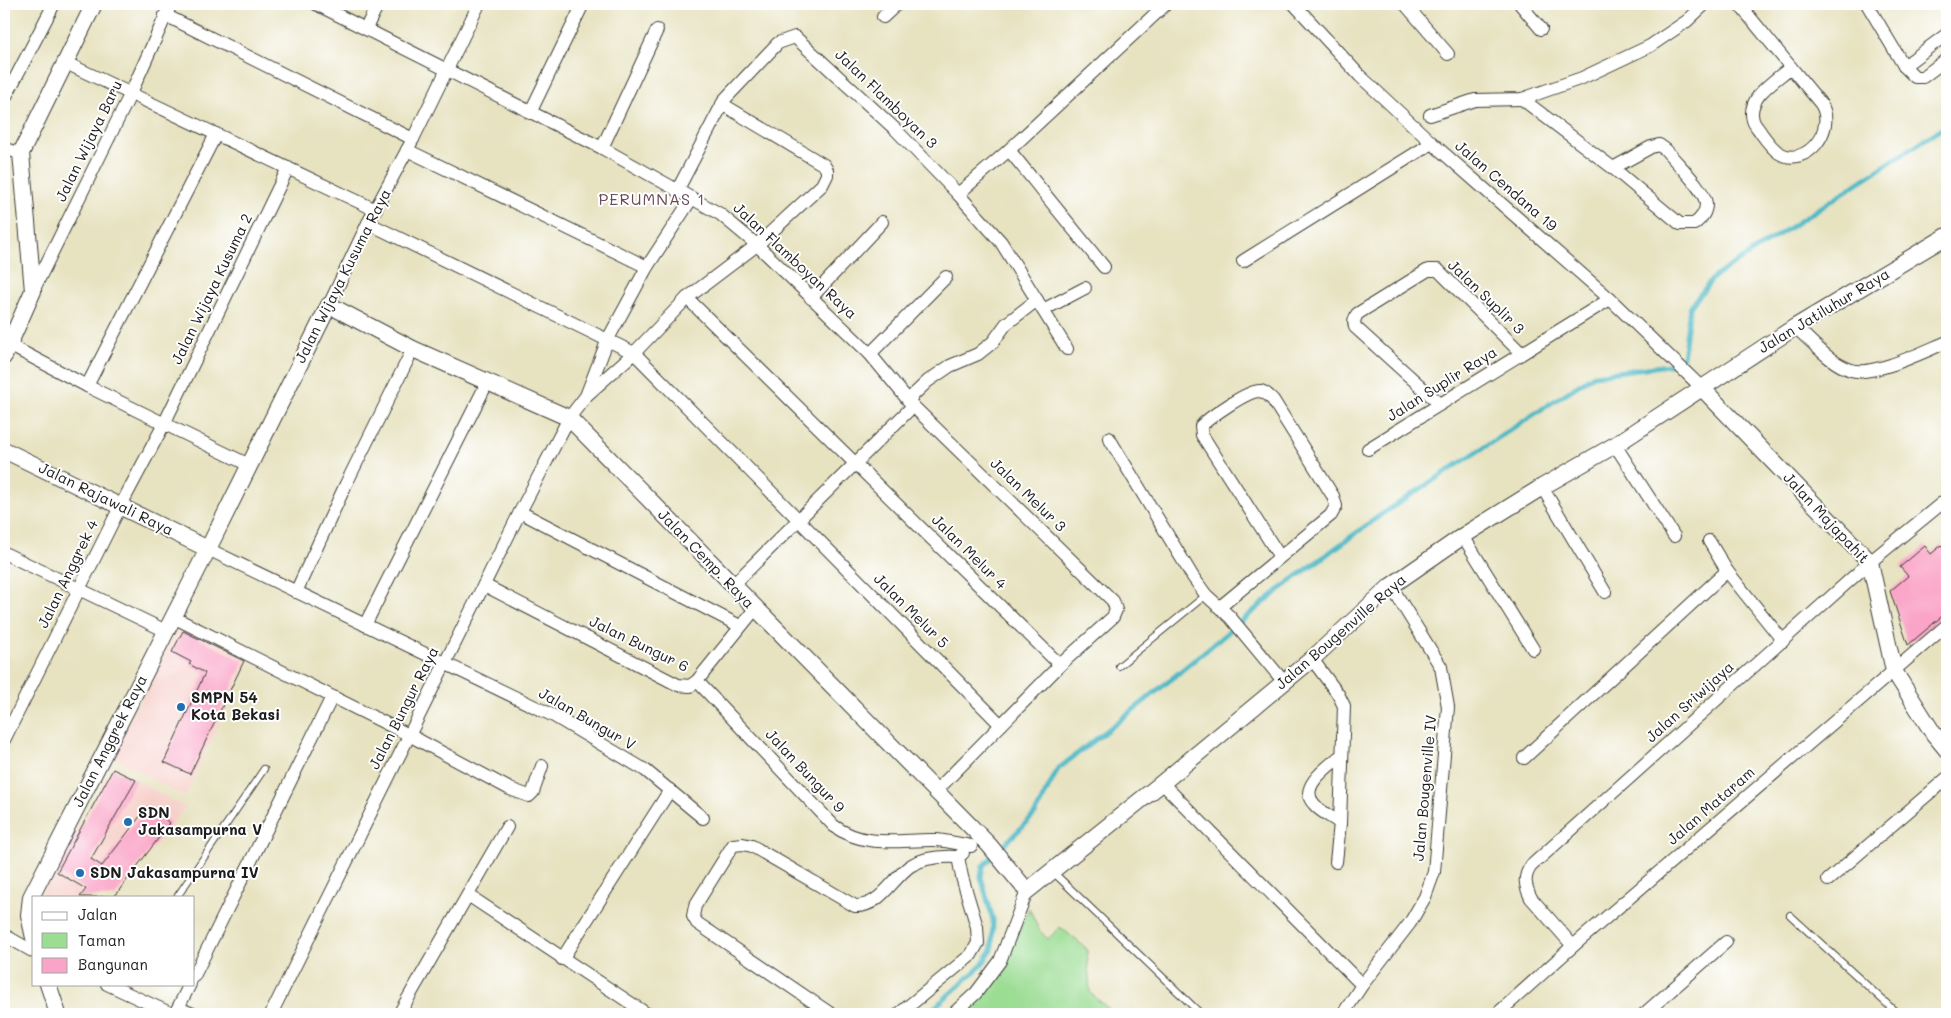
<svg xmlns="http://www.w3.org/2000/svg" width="1951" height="1018" font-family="Mali,sans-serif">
  <rect width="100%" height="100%" fill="#fff"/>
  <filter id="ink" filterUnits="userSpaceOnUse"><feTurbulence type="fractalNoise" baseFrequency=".02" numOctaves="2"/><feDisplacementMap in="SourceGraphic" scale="10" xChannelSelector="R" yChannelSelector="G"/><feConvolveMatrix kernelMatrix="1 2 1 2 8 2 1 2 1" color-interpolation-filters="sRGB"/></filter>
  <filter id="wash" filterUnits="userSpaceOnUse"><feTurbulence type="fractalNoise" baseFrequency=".0096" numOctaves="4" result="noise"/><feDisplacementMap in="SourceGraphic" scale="20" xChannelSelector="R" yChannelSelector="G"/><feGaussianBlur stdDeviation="1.12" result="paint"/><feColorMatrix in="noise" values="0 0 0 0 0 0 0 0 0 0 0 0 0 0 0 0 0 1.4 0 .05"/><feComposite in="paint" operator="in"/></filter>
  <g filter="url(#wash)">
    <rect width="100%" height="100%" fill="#e7e2c0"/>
    <g fill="#f7d0cb">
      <path d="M180 624 249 658 185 797 112 756Z"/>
      <path d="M112 767 185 807 125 885 93 858 91 860 124 886 116 897H40L73 837 96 854 73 837Z"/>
    </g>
    <path fill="#9cdd94" stroke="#5c7c58" d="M1029 908 1039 930 1048 939 1060 927 1087 949 1090 993 1115 1014H962L1001 974Z"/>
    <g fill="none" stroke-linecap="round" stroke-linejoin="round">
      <path stroke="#4bb8c5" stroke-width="5" d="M927 1014 980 967 992 950 993 920 981 877 983 866 1035 814 1058 769 1147 699 1284 586 1382 514 1594 375 1676 364 1683 358 1690 307 1714 277 1947 125"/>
    </g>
    <g id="blocks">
      <g fill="#faa5c7">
        <path d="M1942 545 1947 552V612L1908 645 1890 591 1908 576 1900 567 1925 546 1931 554Z"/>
        <path d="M183 631 244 661 190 774 164 762 205 673 189 664 191 662 172 652Z"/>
        <path d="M113 769 136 780 91 859 102 866 148 806 170 823 114 897H80L86 889 57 872Z"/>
      </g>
    </g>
  </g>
  <g filter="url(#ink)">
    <use href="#blocks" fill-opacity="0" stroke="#3a3a35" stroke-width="1"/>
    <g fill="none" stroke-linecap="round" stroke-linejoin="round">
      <defs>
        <g id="service">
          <path d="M1119 666 1206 595"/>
          <path d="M1053 872 1201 1014"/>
          <path d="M177 897 264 769"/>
          <path d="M1790 915 1898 1014"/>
        </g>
        <g id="minor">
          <path d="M316 4 602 148 720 214 757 245 870 354 913 406 1113 601 1116 610 1113 617 1060 665 935 792"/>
          <path d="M1294 4 1360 76 1432 143 1610 299 1702 388"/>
          <path d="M1405 4 1448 54"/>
          <path d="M1520 4 1541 29"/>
          <path d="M1739 4 1821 104C1837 129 1806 169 1779 153 1773 149 1766 140 1761 133 1759 129 1754 125 1753 120 1746 97 1776 80 1791 67"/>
          <path d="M1867 4 1904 66 1915 77H1923L1947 59"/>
          <path d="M165 15 413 139"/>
          <path d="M883 17 897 4"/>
          <path d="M366 28 378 4"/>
          <path d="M66 63 376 210"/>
          <path d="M1904 66 1947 34"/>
          <path d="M1522 99 1613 168 1680 224H1694C1701 219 1706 213 1706 204 1705 189 1676 163 1666 150L1659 145 1651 147 1613 168"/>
          <path d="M4 100 54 4"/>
          <path d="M530 113 583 4"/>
          <path d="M1430 115 1475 100 1522 99 1582 78 1650 46 1687 21 1705 4"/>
          <path d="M602 148 657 30"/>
          <path d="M4 149 21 153"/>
          <path d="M407 150 647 267"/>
          <path d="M1009 150 1104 267"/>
          <path d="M677 191 725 99 778 43 795 37 895 129 958 194 1001 242 1067 349"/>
          <path d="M958 194 1009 150 1166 4"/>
          <path d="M368 223 634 353 1001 725"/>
          <path d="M1243 261 1432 143"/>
          <path d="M33 291 130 95 171 4"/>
          <path d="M687 298 1060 665"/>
          <path d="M811 298 882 222"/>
          <path d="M329 305 368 223 413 139 479 4"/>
          <path d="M1043 310 1085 288"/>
          <path d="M1795 327C1812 341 1829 363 1851 370 1873 377 1925 351 1947 342"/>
          <path d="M9 345 87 386 249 465"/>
          <path d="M870 354 946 277"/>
          <path d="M87 386 216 134"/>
          <path d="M588 394 634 353 687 298 757 245 822 185 827 175V170L824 165 722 104"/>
          <path d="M908 400 928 381 950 366 978 354 993 342 1006 324 1037 300"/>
          <path d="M1440 404 1355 327 1354 321 1357 314 1428 270H1438L1521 353"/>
          <path d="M1109 438 1193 577 1206 595 1230 617 1284 682"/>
          <path d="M1615 445 1674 536"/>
          <path d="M1368 449 1610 299"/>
          <path d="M1542 487 1605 592"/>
          <path d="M520 512 740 626"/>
          <path d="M1463 536 1533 649"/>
          <path d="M1709 541 1727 571 1783 641"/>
          <path d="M208 549 554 716 645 770 703 818"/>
          <path d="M4 553 166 631"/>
          <path d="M484 585 678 685 690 686 697 681 755 609"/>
          <path d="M733 585 913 406"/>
          <path d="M296 592 346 484 413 349"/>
          <path d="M1220 607 1331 515 1336 506 1333 496 1273 400C1269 396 1266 392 1260 391 1248 390 1210 417 1201 426L1202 435 1280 557"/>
          <path d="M173 617 409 735 510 789 529 796 533 792 542 766"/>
          <path d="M365 625 487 383"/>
          <path d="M1312 659 1338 694 1344 706 1340 823 1336 862"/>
          <path d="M697 681 834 826C866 849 900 839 936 840 948 841 960 844 971 846"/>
          <path d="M4 740 120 507 164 424 288 168"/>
          <path d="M1524 758 1727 571"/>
          <path d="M1162 783 1362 985"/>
          <path d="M1340 823C1332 817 1320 812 1314 804 1297 787 1330 765 1342 755"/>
          <path d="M1828 880 1947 778"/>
          <path d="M468 895 647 1014"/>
          <path d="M4 935 34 952"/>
          <path d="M1573 946 1531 898C1525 886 1523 877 1531 866L1870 562 1947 499"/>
          <path d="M562 959 670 790"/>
          <path d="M194 976 332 697"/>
          <path d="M107 984 172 1014"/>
          <path d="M178 1008 193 1014"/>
          <path d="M175 1014 190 984"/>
          <path d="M271 1014 520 512 569 418 586 396 608 339 647 267 692 198"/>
          <path d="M399 1014 507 827"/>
          <path d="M831 1014 697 923 693 916 695 906 733 845 743 844 752 846 855 906C880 907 891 880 910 866 924 857 942 856 958 857"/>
          <path d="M899 1014 971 955 978 943 977 927 962 877 958 857 963 853"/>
          <path d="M953 1014 976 993 1000 961 1027 891"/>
          <path d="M1343 1014 1362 985 1410 923 1425 897 1434 872 1448 707 1441 667 1391 586"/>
          <path d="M1497 1014 1573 946 1947 625"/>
          <path d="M1644 1014 1726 942"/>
        </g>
        <g id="tertiary">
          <path d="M4 356 33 291 21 153 94 4"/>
          <path d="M1702 388 1870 562 1894 671 1933 733 1947 750"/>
          <path d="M4 450 208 549"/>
          <path d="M34 938 29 915 31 897 208 549 329 305 413 349 569 418 989 845 1027 891 1162 783 1312 659 1391 586 1463 536 1542 487 1615 445 1795 327 1947 236"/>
          <path d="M48 984 58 1014"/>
        </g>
      </defs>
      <use href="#service" stroke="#3a3a35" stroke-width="8"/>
      <use href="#minor" stroke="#3a3a35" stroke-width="14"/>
      <use href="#tertiary" stroke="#3a3a35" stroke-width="18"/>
      <use href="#service" stroke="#fff" stroke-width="6"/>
      <use href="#minor" stroke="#fff" stroke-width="12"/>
      <use href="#tertiary" stroke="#fff" stroke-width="16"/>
    </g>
  </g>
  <g fill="#1f6fb2" stroke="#fff" stroke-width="2">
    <circle cx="181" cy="707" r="5"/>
    <circle cx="128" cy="822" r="5"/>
    <circle cx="80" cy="873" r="5"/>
  </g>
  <g text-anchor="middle" stroke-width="4" stroke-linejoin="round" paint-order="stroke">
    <g font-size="15" fill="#1c1c1c" stroke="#fff">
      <text transform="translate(886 99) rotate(44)" y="5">Jalan Flamboyan 3</text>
      <text transform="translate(89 141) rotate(-64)" y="5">Jalan Wijaya Baru</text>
      <text transform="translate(1506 186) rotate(41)" y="5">Jalan Cendana 19</text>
      <text transform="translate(795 261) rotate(43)" y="5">Jalan Flamboyan Raya</text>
      <text transform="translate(343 276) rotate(-63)" y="5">Jalan Wijaya Kusuma Raya</text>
      <text transform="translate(212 289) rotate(-64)" y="5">Jalan Wijaya Kusuma 2</text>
      <text transform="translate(1486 297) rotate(44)" y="5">Jalan Suplir 3</text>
      <text transform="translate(1824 311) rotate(-31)" y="5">Jalan Jatiluhur Raya</text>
      <text transform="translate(1442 384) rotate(-32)" y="5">Jalan Suplir Raya</text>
      <text transform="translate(1028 495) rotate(44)" y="5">Jalan Melur 3</text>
      <text transform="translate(106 499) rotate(26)" y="5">Jalan Rajawali Raya</text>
      <text transform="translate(1826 518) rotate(47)" y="5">Jalan Majapahit</text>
      <text transform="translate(969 552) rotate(45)" y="5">Jalan Melur 4</text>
      <text transform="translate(706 559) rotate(46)" y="5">Jalan Cemp. Raya</text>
      <text transform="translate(68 574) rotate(-64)" y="5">Jalan Anggrek 4</text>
      <text transform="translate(911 611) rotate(45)" y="5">Jalan Melur 5</text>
      <text transform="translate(1341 632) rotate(-41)" y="5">Jalan Bougenville Raya</text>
      <text transform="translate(639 644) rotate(26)" y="5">Jalan Bungur 6</text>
      <text transform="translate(1690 702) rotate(-42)" y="5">Jalan Sriwijaya</text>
      <text transform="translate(404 708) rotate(-63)" y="5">Jalan Bungur Raya</text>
      <text transform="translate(587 719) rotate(30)" y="5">Jalan Bungur V</text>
      <text transform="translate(110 741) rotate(-63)" y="5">Jalan Anggrek Raya</text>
      <text transform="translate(805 771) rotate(47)" y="5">Jalan Bungur 9</text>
      <text transform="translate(1425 788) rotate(-85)" y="5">Jalan Bougenville IV</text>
      <text transform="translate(1711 806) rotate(-41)" y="5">Jalan Mataram</text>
    </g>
    <g font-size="15" font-weight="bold" fill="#1c1c1c" stroke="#fff" text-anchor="start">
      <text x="191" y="703">SMPN 54<tspan x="191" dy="17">Kota Bekasi</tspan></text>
      <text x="138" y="818">SDN<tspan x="138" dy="17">Jakasampurna V</tspan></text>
      <text x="90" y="878">SDN Jakasampurna IV</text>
    </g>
    <g font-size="16" letter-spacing="1" fill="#6a4c58" stroke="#fff">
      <text x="652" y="205">PERUMNAS 1</text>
    </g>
  </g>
  <rect width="1951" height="1018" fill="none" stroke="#fff" stroke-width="20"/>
  <rect x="32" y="896" width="162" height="90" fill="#ffffff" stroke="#a4a4a4"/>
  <rect x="42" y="912" width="25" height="8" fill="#ffffff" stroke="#a4a4a4"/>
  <text x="78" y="920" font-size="15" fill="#1c1c1c">Jalan</text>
  <rect x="42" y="933" width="25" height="15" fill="#9cdd94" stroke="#a4a4a4"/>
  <text x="78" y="946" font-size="15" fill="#1c1c1c">Taman</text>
  <rect x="42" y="958" width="25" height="15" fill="#faa5c7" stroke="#a4a4a4"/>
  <text x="78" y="970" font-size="15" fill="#1c1c1c">Bangunan</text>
</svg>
